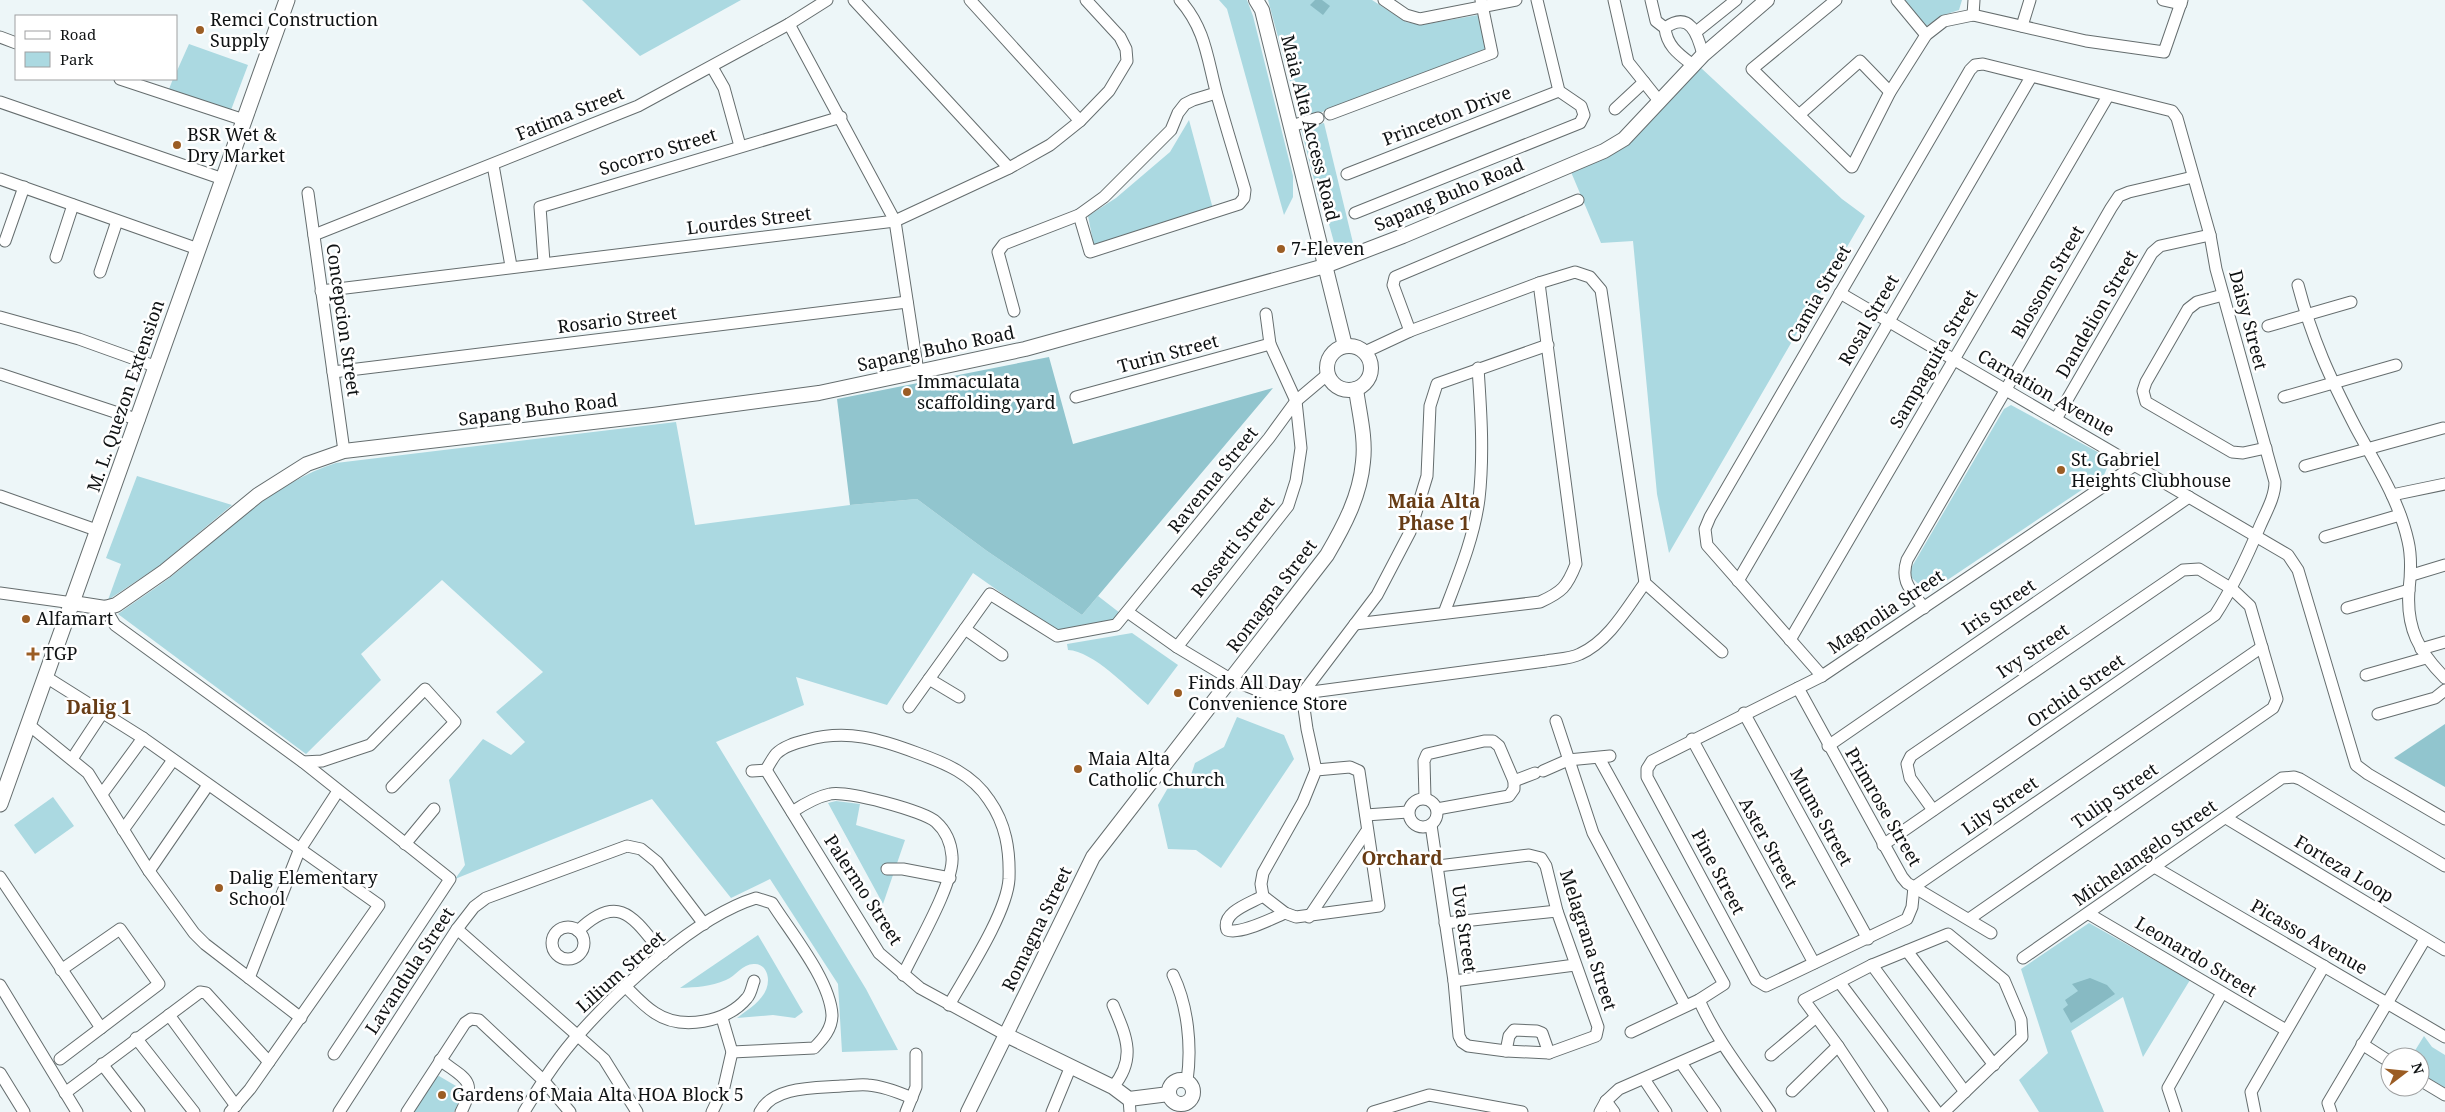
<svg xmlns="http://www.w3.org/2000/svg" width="2445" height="1112" font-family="'Noto Serif',serif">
  <rect width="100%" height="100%" fill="#edf6f8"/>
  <g fill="#abd9e1">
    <path d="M582 0H741L640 56Z"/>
    <path d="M1219 0H1247L1253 16 1293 176V197L1284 215 1227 9Z"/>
    <path d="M1268 0H1372L1406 22 1421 25 1478 15 1486 51 1322 112 1300 118Z"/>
    <path d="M1895 0H1962L1959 10 1944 15 1923 28Z"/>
    <path d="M189 44 248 65 231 110 169 89 173 79H176V73Z"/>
    <path d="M1700 67 1842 199 1865 216 1669 553 1657 494 1633 241 1601 243 1571 172 1612 155 1629 141Z"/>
    <path d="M1189 120 1213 209 1094 246 1088 216 1116 198 1170 152Z"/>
    <path d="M1324 123 1354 247 1344 250 1335 246 1324 206 1320 203 1301 129Z"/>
    <path d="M2011 405 2105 456 2109 463 2104 475 1928 593 1912 578 1910 570 2004 409Z"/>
    <path d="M676 422 695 525 850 505 917 499 987 551 1082 615 1098 596 1120 613 1113 623 1058 633 973 573 887 705 796 677 804 705 716 742 866 989 898 1050 842 1052 838 984 770 879 731 898 652 799 455 879 465 865 449 780 483 739 511 755 525 742 496 712 543 672 442 580 361 654 381 680 306 754 118 614C134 602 152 591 168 579 223 536 268 485 336 463Z"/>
    <path d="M137 476 232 505 159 566 108 600 121 564 106 558Z"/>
    <path d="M1132 633 1178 665 1148 705C1128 688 1093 651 1068 650L1067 644Z"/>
    <path d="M1237 717 1284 735 1294 759 1221 868 1196 850 1168 849 1158 805 1176 774 1190 778 1195 763 1224 747Z"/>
    <path d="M53 797 74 826 35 854 14 825Z"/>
    <path d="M836 801 860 804 856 825 905 840 883 904 828 803Z"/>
    <path d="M2089 923 2190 980 2143 1057 2123 997 2071 1031 2104 1112H2039L2019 1080 2048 1053 2021 969Z"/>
    <path d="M758 935 803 1012 795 1018 773 1015 737 1018C750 1008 768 998 768 980 768 973 764 964 755 964 743 963 736 976 726 980 710 987 697 987 680 988Z"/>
    <path d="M2424 1036 2432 1047 2445 1055V1088L2420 1073V1057H2411Z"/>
    <path d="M439 1076 456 1086 461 1097 454 1112H412L432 1078Z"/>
  </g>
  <g fill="#91c5ce">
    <path d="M1049 357 1073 444 1273 388 1082 615 987 551 917 499 850 505 837 399Z"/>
    <path d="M2445 724V787L2394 758Z"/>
  </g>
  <g fill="#87bac3">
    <path d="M1315 0H1322L1330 6 1323 15 1310 5Z"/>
    <path d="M2090 978 2107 985 2115 994 2071 1023 2063 1009 2068 1005 2065 1000 2078 991 2072 984Z"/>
  </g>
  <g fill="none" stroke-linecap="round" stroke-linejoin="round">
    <defs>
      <g id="minor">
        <path d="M854 0 1009 168"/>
        <path d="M970 0 1080 121"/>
        <path d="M1384 0 1406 15 1420 19 1516 0"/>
        <path d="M1614 0 1628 62 1660 102"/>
        <path d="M1651 0 1656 21 1665 28C1667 47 1680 55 1694 66"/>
        <path d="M1836 0 1752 69 1852 167 1890 92 1926 35 1944 21 1973 15 2086 41 2164 52 2182 0"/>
        <path d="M1897 0 1926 35"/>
        <path d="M2163 0 2181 4"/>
        <path d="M1973 15 1974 0"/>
        <path d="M789 24 895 221 918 372"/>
        <path d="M2022 26 2030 0"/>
        <path d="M1665 28C1690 10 1698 35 1703 55"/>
        <path d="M1696 32 1736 0"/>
        <path d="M0 37 16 43"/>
        <path d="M712 67 724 88 740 146"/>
        <path d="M120 79 244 120"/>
        <path d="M0 102 223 179"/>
        <path d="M1615 109 1644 82"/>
        <path d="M1330 114 1492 53 1481 0"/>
        <path d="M1799 115 1860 61 1890 92"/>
        <path d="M1291 126 1318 118"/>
        <path d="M493 165 511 266"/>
        <path d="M1347 174 1559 91"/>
        <path d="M0 179 198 249"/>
        <path d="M308 193 344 451"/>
        <path d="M1355 213 1580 123 1584 115 1581 106 1559 91 1537 0"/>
        <path d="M1079 215 1090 252 1239 204 1244 198 1245 190C1236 159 1226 127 1217 95 1207 58 1206 30 1180 0"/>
        <path d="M314 235 638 106 789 24 827 0"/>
        <path d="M5 241 24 187"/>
        <path d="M56 257 73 205"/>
        <path d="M544 262 540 207 841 117"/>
        <path d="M100 272 117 221"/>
        <path d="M2298 285C2312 339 2330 378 2356 428 2376 465 2399 500 2408 541 2412 558 2411 573 2409 590 2406 628 2419 652 2445 678"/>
        <path d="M321 291 895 221 1009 168 1050 145 1080 121 1109 91 1127 61 1126 49 1120 37 1086 0"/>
        <path d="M1840 293 2288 555 2298 570 2356 765 2368 774 2445 819"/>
        <path d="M2223 295 2197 302 2188 309 2146 382 2143 391 2146 402 2232 452 2243 453 2266 448"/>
        <path d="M1014 311 998 252 1004 244 1079 215 1104 197 1171 130 1178 113 1185 104 1193 100 1216 93"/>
        <path d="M0 317 79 339 157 367"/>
        <path d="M2268 326 2351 302"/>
        <path d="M1410 331 1393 285 1395 277 1578 200"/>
        <path d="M1365 352 1410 331 1539 283 1575 272 1590 277 1601 290 1645 583 1722 652"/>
        <path d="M333 372 907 302"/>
        <path d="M0 374 139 420"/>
        <path d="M1076 397 1270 344"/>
        <path d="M2284 397 2396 365"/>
        <path d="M2056 419 2152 253 2160 246 2210 235"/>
        <path d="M2135 465 1822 676 1652 761 1647 769V777L1756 980 1766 986 1907 919 1912 907 1914 887 2262 647"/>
        <path d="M2305 466 2443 428"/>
        <path d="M2392 495 2445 484"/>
        <path d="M0 496 99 531"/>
        <path d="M2325 537 2400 515"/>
        <path d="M2412 575 2445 565"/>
        <path d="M1738 581 2031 77"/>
        <path d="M0 593 73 603"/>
        <path d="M105 608 115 625 303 762 450 879 334 1054"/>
        <path d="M1924 608C1911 590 1900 582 1907 560L2111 208 2119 196 2129 192 2193 177"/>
        <path d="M2347 608 2409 590"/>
        <path d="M1129 613 1177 647 1232 680 1274 697 1546 661C1556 659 1570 659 1580 654 1609 641 1627 608 1645 583"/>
        <path d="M1444 613C1458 576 1474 538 1479 499 1484 455 1481 412 1478 368"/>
        <path d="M1355 624 1540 602C1562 592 1567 587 1576 564L1539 283"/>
        <path d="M965 629 1002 655"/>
        <path d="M1790 640 2108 96"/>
        <path d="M1177 647 1288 506 1296 481 1301 448 1296 401 1270 344 1266 314"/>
        <path d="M2421 649 2445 642"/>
        <path d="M2366 675 2426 658"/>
        <path d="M1822 676 1707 545 1705 529 1710 517 1970 70 1975 65 1983 64 2172 111 2177 118 2210 235 2216 269 2275 482C2275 497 2266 512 2260 526 2247 557 2234 586 2215 615L1883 845"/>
        <path d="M46 677 143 738 379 905 250 1089 230 1112"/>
        <path d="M929 679 959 697"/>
        <path d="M1798 688 1902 877 1907 883 1991 933"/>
        <path d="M909 707 990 594 1057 636 1116 625 1269 438 1296 401 1328 374"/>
        <path d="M1744 713 1868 939"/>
        <path d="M2378 714 2435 698 2445 690"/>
        <path d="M1556 721 1593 833 1685 1005"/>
        <path d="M29 725 88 773 149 871 194 933 205 944 301 1018"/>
        <path d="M1692 739 1814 963"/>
        <path d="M1828 746 2189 497"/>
        <path d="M1599 758 1724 984 1699 1000 1631 1032"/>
        <path d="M72 759 103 712"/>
        <path d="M303 762 322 761 370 745 425 689 455 722 392 787"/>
        <path d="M766 770C769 765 772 759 776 754 784 746 796 743 807 740 847 729 880 739 917 753 945 763 972 774 989 800 1006 824 1010 850 1009 879 1007 913 966 975 949 1005"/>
        <path d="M766 770 879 953 920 988 1006 1035"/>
        <path d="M1316 770 1350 767 1359 771 1379 906 1296 917 1285 913 1263 896 1261 884 1263 873 1303 802 1316 770 1307 729 1302 694 1377 595 1410 532 1427 476 1430 406 1437 384 1548 345"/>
        <path d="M752 771 766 770"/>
        <path d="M1543 771 1568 760 1610 756"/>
        <path d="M1514 781 1535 773"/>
        <path d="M102 794 143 738"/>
        <path d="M1425 798 1424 761 1427 754 1484 741H1493L1499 746 1514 781V789L1509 796 1437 809"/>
        <circle cx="1423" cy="813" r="14"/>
        <path d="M1933 810 1910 778 1907 764 1911 756 2183 570 2199 569 2232 589 2250 606 2277 699 2273 708 1969 919"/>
        <path d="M792 812C804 804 816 797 830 794 846 790 924 811 936 822 946 831 951 843 952 856 955 882 915 949 903 975"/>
        <path d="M1366 815 1408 812"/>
        <path d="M2226 818 2445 950"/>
        <path d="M1431 825 1454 981 1459 1036 1462 1042 1468 1046 1506 1051 1549 1053 1596 1036 1598 1027 1557 911 1546 866 1541 858 1529 855 1438 866"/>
        <path d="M123 830 173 760"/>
        <path d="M405 844 434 809"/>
        <path d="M2156 868 2445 1037"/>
        <path d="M887 869H903L950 878"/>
        <path d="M149 871 208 785"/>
        <path d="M0 877 101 1028"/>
        <path d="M1263 896C1251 903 1221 912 1227 930 1240 935 1271 919 1285 913"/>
        <path d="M2089 914 2286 1030"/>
        <path d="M1309 917 1366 832"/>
        <path d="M1445 923 1557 911"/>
        <circle cx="568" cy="943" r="16"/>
        <path d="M457 929 604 1059 637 1112"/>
        <path d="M578 931C620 890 635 920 663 954"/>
        <path d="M1907 951 1994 1065"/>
        <path d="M2023 958 2282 778 2294 777 2300 779 2445 866"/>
        <path d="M1872 965 1965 1092"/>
        <path d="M1173 975C1188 1006 1192 1047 1187 1081"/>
        <path d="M249 978 299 851 338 791"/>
        <path d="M1454 981 1575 965"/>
        <path d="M1840 983 1937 1112"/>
        <path d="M0 985 77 1112"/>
        <path d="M626 987C635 996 644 1006 655 1013 682 1031 727 1022 747 998 751 994 752 986 754 981"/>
        <path d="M1699 1000C1717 1041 1745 1075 1770 1112"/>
        <path d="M169 1015 236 1106"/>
        <path d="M136 1038 194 1112"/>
        <path d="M2362 1044 2390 1062"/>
        <path d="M1506 1051 1509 1036 1514 1030 1537 1031 1542 1033 1549 1053"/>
        <path d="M1771 1055 1816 1017"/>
        <path d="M60 1059 159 984 120 929 61 970"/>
        <path d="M440 1060C465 1079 478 1080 461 1112"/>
        <path d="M1681 1063 1715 1112"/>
        <path d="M102 1064 139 1112"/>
        <path d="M0 1073 24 1112"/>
        <path d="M1644 1079 1666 1112"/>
        <path d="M2420 1080 2445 1095"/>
        <path d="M1113 1087C1137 1058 1126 1036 1113 1005"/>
        <path d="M1792 1091 1838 1046"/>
        <path d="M65 1093 200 992 206 993 269 1062"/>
        <path d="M1129 1099 1130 1112"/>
        <path d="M1606 1101 1614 1112"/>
        <path d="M339 1112 457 929 474 907 486 898 627 846 641 849 657 862 704 924"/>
        <path d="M407 1112 465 1023 471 1019 479 1020 543 1080 570 1112"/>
        <path d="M524 1112C540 1085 557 1058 579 1034 621 987 695 917 756 898L772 903C791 933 830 980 832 1015 832 1029 823 1039 814 1048L732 1052"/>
        <path d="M712 1112 724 1087 732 1052 722 1018"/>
        <path d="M760 1112C773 1086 816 1088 841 1086 849 1086 859 1084 868 1085 883 1086 898 1092 912 1098"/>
        <path d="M906 1112 916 1087V1054"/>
        <path d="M1052 1112 1071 1066"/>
        <path d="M1373 1112 1429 1095 1522 1112"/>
        <path d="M1600 1112 1606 1101 1619 1089 1722 1044"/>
        <path d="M1882 1112 1838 1046 1804 1000 1872 965 1948 934 2004 980 2021 1020 2022 1037 1944 1112"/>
        <path d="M2176 1112 2168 1088 2222 993"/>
        <path d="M2255 1112 2251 1092 2324 966"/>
        <path d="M2331 1112 2328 1103 2425 939"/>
      </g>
      <g id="tertiary">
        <path d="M1256 0 1262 10 1345 346"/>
        <circle cx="1349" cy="368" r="22"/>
        <path d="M73 603 105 608 116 605 165 571 258 495 307 464 344 451 653 415 819 393 1025 349 1325 266 1403 236 1604 151 1624 139 1703 55 1767 0"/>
        <path d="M1006 1035 1113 1087 1129 1099 1169 1094"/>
        <circle cx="1181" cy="1092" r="12"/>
        <path d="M968 1112 1093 857 1327 555C1344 526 1360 496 1363 462 1366 438 1359 412 1356 389"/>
      </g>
      <path id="secondary" d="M0 804 287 0"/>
    </defs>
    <use href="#minor" stroke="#656d6e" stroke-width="13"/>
    <use href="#tertiary" stroke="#656d6e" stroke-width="16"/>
    <use href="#secondary" stroke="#656d6e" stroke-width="17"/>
    <use href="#minor" stroke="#fff" stroke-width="11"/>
    <use href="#tertiary" stroke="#fff" stroke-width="14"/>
    <use href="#secondary" stroke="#fff" stroke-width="15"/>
  </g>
  <g fill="#9b5d24" stroke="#fff" stroke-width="2">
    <circle cx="200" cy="30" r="5"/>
    <circle cx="177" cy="145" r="5"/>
    <circle cx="1281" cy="249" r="5"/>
    <circle cx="907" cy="392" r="5"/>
    <circle cx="2061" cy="470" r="5"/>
    <circle cx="26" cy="619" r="5"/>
    <path d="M30.5 646.5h5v5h5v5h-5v5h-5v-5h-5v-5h5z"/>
    <circle cx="1178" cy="693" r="5"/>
    <circle cx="1078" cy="769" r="5"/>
    <circle cx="219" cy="888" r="5"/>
    <circle cx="442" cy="1095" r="5"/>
  </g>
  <g text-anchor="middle" stroke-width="5" stroke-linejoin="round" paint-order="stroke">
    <g font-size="18" fill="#0f1213" stroke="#fff" text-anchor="start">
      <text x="210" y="26">Remci Construction<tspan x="210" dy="21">Supply</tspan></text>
      <text x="187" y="141">BSR Wet &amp;<tspan x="187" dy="21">Dry Market</tspan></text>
      <text x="1291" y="255">7-Eleven</text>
      <text x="917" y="388">Immaculata<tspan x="917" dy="21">scaffolding yard</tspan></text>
      <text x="2071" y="466">St. Gabriel<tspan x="2071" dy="21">Heights Clubhouse</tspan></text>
      <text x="36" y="625">Alfamart</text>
      <text x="43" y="660">TGP</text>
      <text x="1188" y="689">Finds All Day<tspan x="1188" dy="21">Convenience Store</tspan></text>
      <text x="1088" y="765">Maia Alta<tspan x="1088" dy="21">Catholic Church</tspan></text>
      <text x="229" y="884">Dalig Elementary<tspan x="229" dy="21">School</tspan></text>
      <text x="452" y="1101">Gardens of Maia Alta HOA Block 5</text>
    </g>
    <g font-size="18" fill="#0f1213" stroke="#fff">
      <text transform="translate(570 114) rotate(-22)" y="6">Fatima Street</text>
      <text transform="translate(1447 116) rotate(-21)" y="6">Princeton Drive</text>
      <text transform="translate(1310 128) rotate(76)" y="6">Maia Alta Access Road</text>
      <text transform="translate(658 152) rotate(-17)" y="6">Socorro Street</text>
      <text transform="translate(1449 195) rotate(-23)" y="6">Sapang Buho Road</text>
      <text transform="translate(749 221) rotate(-7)" y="6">Lourdes Street</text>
      <text transform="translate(2048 282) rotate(-60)" y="6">Blossom Street</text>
      <text transform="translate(1819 294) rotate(-60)" y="6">Camia Street</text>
      <text transform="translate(2097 314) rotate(-60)" y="6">Dandelion Street</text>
      <text transform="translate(343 320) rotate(82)" y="6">Concepcion Street</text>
      <text transform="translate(617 320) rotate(-7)" y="6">Rosario Street</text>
      <text transform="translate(1869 320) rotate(-60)" y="6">Rosal Street</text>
      <text transform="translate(2248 320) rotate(75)" y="6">Daisy Street</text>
      <text transform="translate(936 349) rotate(-12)" y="6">Sapang Buho Road</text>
      <text transform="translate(1168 354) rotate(-15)" y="6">Turin Street</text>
      <text transform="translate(1934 359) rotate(-60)" y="6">Sampaguita Street</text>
      <text transform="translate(2046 393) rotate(30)" y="6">Carnation Avenue</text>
      <text transform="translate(126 396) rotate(-71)" y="6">M. L. Quezon Extension</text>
      <text transform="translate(538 410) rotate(-7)" y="6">Sapang Buho Road</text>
      <text transform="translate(1213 480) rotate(-51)" y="6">Ravenna Street</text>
      <text transform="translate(1233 547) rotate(-52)" y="6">Rossetti Street</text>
      <text transform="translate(1272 596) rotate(-53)" y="6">Romagna Street</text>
      <text transform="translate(1999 607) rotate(-34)" y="6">Iris Street</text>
      <text transform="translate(1886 612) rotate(-34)" y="6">Magnolia Street</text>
      <text transform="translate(2033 651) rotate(-34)" y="6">Ivy Street</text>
      <text transform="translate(2076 691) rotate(-35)" y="6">Orchid Street</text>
      <text transform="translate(2115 796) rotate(-35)" y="6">Tulip Street</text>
      <text transform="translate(2000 806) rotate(-35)" y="6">Lily Street</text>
      <text transform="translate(1883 807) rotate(60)" y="6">Primrose Street</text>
      <text transform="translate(1821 817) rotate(61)" y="6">Mums Street</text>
      <text transform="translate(1768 843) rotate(61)" y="6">Aster Street</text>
      <text transform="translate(2145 853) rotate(-35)" y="6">Michelangelo Street</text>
      <text transform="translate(2344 869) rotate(31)" y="6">Forteza Loop</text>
      <text transform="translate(1718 872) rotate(62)" y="6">Pine Street</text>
      <text transform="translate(863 890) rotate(57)" y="6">Palermo Street</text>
      <text transform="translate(1037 929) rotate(-64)" y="6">Romagna Street</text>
      <text transform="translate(1464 929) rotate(82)" y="6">Uva Street</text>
      <text transform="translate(2309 937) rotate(30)" y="6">Picasso Avenue</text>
      <text transform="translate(1588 940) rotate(72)" y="6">Melagrana Street</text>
      <text transform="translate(2196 957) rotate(31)" y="6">Leonardo Street</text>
      <text transform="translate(410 971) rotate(-57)" y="6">Lavandula Street</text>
      <text transform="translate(621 972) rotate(-42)" y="6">Lilium Street</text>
    </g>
    <g font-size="19" font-weight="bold" fill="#673c15" stroke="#fff">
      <text x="1434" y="508">Maia Alta<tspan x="1434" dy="22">Phase 1</tspan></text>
      <text x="99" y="714">Dalig 1</text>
      <text x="1402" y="865">Orchard</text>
    </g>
  </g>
  <rect x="15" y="15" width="162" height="65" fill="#ffffff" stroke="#9fa0a1"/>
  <rect x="25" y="31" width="25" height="8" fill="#ffffff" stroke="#9fa0a1"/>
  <text x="60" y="40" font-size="15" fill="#0f1213">Road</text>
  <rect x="25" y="52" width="25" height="15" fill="#abd9e1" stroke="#9fa0a1"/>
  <text x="60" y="65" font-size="15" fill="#0f1213">Park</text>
  <g transform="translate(2405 1072) rotate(74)"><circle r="24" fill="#ffffff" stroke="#9fa0a1"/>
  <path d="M0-4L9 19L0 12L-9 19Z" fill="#9b5d24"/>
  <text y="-8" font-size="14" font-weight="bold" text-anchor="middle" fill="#0f1213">N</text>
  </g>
</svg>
